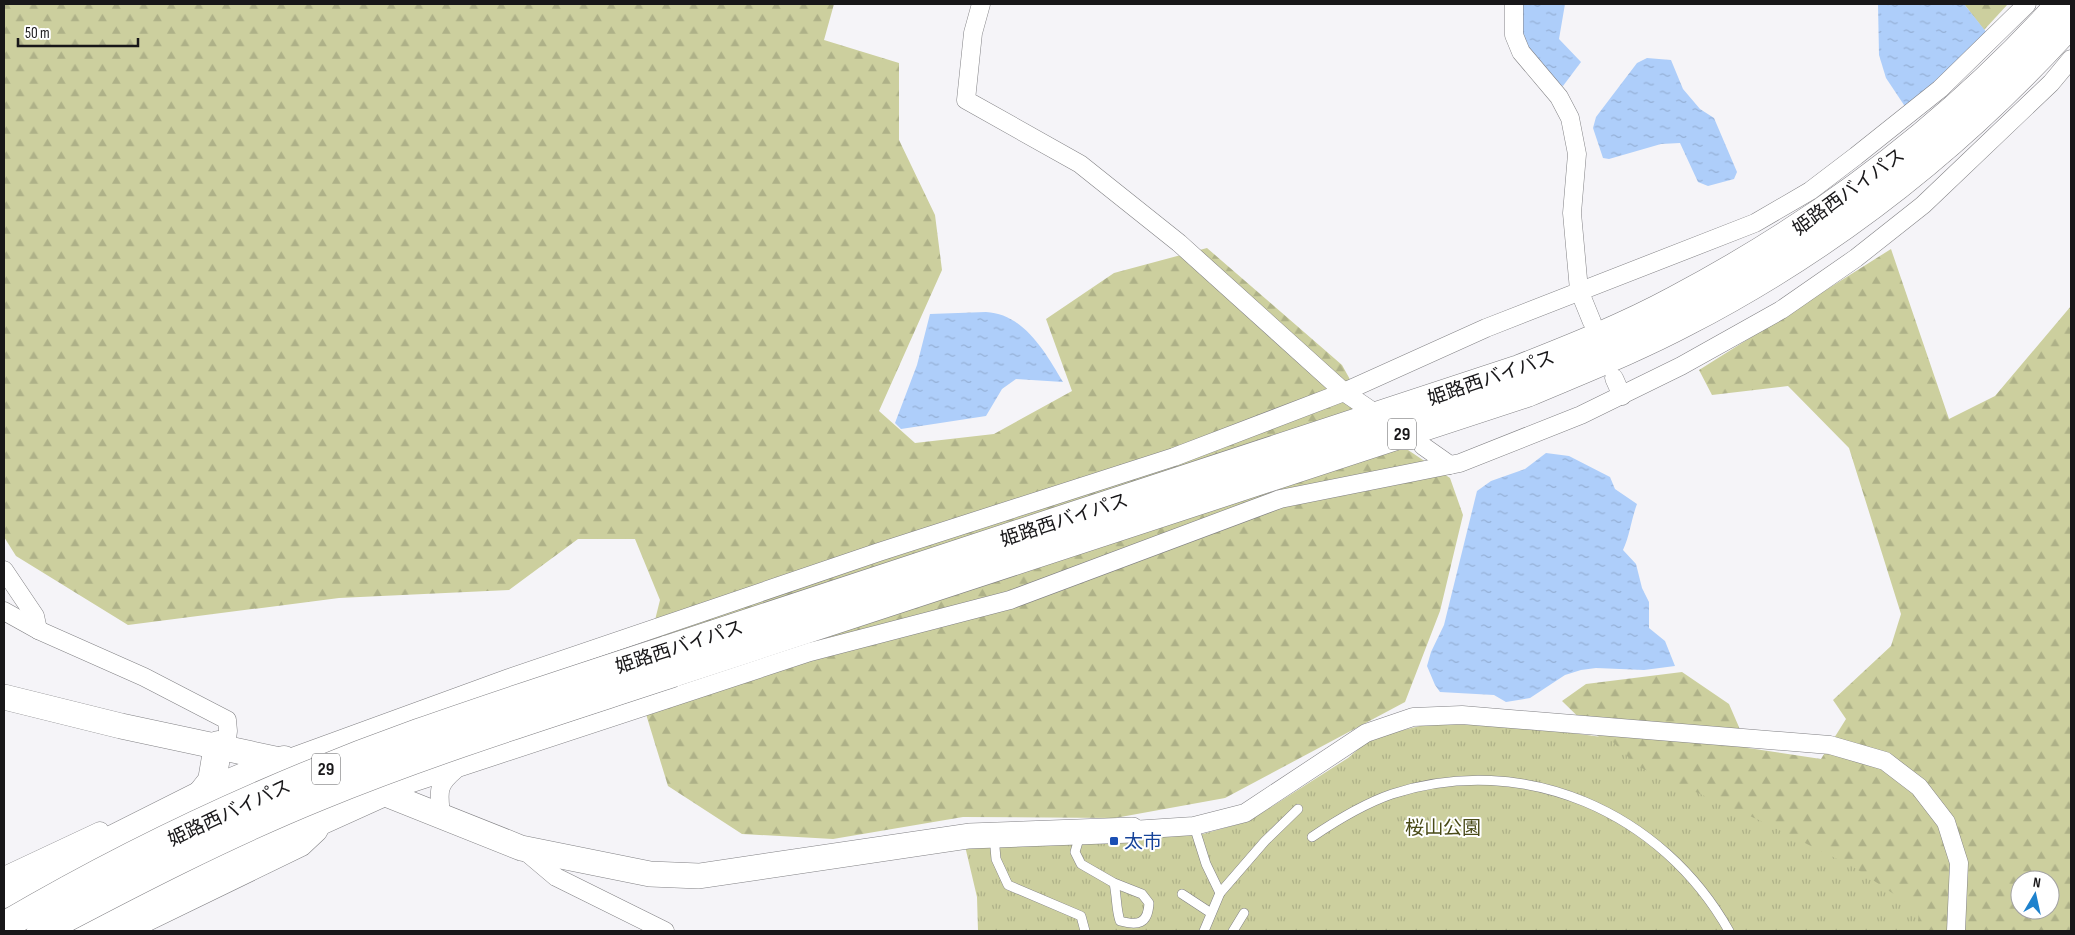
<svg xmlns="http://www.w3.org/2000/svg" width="2075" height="935" font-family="'Sofia Sans Condensed','Noto Sans JP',sans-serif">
  <defs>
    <pattern id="forest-firs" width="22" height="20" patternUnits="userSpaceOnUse" patternTransform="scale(1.25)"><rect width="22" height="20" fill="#cccf9e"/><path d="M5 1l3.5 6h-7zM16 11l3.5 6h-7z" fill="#aeb188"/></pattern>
    <pattern id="park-tufts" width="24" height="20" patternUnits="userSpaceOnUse" patternTransform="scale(1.25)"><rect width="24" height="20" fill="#cccf9e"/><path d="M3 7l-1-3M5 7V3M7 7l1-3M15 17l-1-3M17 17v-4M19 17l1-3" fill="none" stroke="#aeb188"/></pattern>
    <pattern id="water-ripples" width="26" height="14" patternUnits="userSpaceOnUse" patternTransform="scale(1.25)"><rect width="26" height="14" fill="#aecefa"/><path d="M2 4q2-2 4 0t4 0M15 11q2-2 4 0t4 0" fill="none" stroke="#95b0d6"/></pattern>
  </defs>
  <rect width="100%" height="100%" fill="#f5f4f8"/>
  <g fill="url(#forest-firs)" fill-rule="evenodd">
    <path d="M4 4H834L824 40 899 63V140L935 215 942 270 879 411 915 443 994 434 1072 391 1046 319 1114 273 1207 248 1342 365 1378 430 1450 478 1463 515 1440 611 1405 702 1225 798 1115 818 963 817 833 839 742 834 668 786 638 688 660 600 635 539H578L509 590 339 598 128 625 16 556 4 537Z"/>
    <path d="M1964 4H2008L1984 30Z"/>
    <path d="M1891 249 1949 419 1995 396 2071 306V931H1895L1638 775 1562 701 1586 684 1682 672 1729 704 1748 748 1821 759 1846 719 1833 700 1891 646 1901 614 1849 448 1788 386 1712 395 1699 370ZM2020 880H2050V910H2020Z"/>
  </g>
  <path fill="url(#park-tufts)" d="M1436 722 1550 730 1609 738 1637 766 1761 821 1855 868 1919 911 1917 931H978L977 897 965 846 1138 839 1203 834 1249 821 1348 758 1371 738Z"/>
  <g fill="url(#water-ripples)">
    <path d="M1518 4H1565L1559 39 1581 62 1563 86 1552 79 1525 49Z"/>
    <path d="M1878 4H1964L1987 33 1906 108 1886 78 1879 55Z"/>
    <path d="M1647 58 1671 60 1683 89 1700 109 1714 118 1737 172 1734 179 1708 186 1698 182 1680 143 1661 144 1609 159 1603 158 1593 128 1596 117 1637 63Z"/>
    <path d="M986 312C1024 314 1045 352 1063 382L1016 379 1002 389 986 416 901 429 895 423 917 365 930 314Z"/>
    <path d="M1546 453 1569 456 1610 477 1615 489 1637 504C1631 520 1630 535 1623 550L1636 564 1642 588 1649 602V628L1665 641 1675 666 1644 670 1596 668 1581 670 1565 675 1530 698 1506 702 1494 695 1440 692 1435 685 1427 666 1431 652 1444 625 1477 491 1491 481 1525 469Z"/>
  </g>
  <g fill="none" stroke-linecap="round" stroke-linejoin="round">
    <defs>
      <g id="lane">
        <path d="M1194 826 1206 864 1220 893"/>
        <path d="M1080 835 1075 852 1081 864 1114 883C1117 897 1116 909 1120 921 1138 926 1148 924 1149 903L1142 894 1114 883"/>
        <path d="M994 836 996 859 1008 885 1081 916 1085 931"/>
        <path d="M1312 837C1337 820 1363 804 1392 794 1524 751 1662 812 1729 931"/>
        <path d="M1182 894 1211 913"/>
        <path d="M1204 931 1220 893 1265 841 1298 809"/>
        <path d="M1233 931 1244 913"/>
      </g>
      <g id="street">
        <path d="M981 4 973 33 966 100 1080 164 1179 243 1344 392 1369 409"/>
        <path d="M1514 4V35L1521 52 1559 97 1570 118 1577 154 1572 213 1579 290 1592 322"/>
        <path d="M1614 378 1622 396"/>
        <path d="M1423 446 1450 465"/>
        <path d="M4 570 35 616 38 630"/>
        <path d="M4 611 38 630 144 677 227 720 228 731 226 747"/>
        <path d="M284 760 509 678 879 552 1174 457 1344 392 1486 328 1755 223 1810 191 1856 156 1940 89 2027 4"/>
        <path d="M382 793 810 652 1010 600 1280 499 1460 463 1581 415 1681 366 1781 310 1856 258 1923 205 2051 83 2071 59"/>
        <path d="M441 816C439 792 436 786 455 770"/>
        <path d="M1132 830 1194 826 1245 813 1366 733 1413 717 1462 715 1830 745 1885 761 1919 787 1946 822 1959 863 1956 931"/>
        <path d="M524 850 556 877 665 931"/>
        <path d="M4 876 100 831"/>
        <path d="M129 931 302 847 318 832 324 821"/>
      </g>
      <g id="secondary">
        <path d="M4 697 121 726 294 763"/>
        <path d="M363 785 521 848 650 874 699 876 969 836 1132 830"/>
      </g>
      <g id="highway">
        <path d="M666 650 1519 369C1572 348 1625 327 1675 300 1819 224 1951 125 2060 4"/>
        <path d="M673 673 1527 393C1581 370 1635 349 1686 322 1831 247 1961 145 2071 23"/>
        <path d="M201 795 212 781 218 745"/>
        <path d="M4 894 201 795 284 760"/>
        <path d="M89 931 205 873 382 793"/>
      </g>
    </defs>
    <use href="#lane" stroke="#818084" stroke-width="10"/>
    <use href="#street" stroke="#818084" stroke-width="19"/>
    <use href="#secondary" stroke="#818084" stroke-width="26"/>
    <use href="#highway" stroke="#818084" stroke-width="29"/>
    <use href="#lane" stroke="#fff" stroke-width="9"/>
    <use href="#street" stroke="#fff" stroke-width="18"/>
    <use href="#secondary" stroke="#fff" stroke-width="25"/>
    <use href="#highway" stroke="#fff" stroke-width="28"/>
    <defs>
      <g id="highway-bridge">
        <path d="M4 926C135 849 275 784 418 733 500 704 583 677 666 650"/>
        <path d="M41 931C132 883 224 835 320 796 435 749 555 712 673 673"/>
      </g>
    </defs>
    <use href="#highway-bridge" stroke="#818084" stroke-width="29" stroke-linecap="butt"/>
    <use href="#highway-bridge" stroke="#fff" stroke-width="28"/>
  </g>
  <rect fill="#1a4fb4" stroke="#fff" stroke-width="2" x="1109" y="836" width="10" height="10" rx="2.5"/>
  <g text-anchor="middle" stroke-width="4" stroke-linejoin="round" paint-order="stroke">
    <g fill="#fff" stroke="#5d5d5e" stroke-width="1">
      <rect x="1388" y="418.5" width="28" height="31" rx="4"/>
      <rect x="312" y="753.5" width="28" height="31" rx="4"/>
    </g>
    <g font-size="18" font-weight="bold" fill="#181719">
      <text x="1402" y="440">29</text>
      <text x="326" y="775">29</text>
    </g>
    <g font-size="19" fill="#181719" stroke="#fff">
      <text transform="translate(1848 191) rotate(-36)" y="7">姫路西バイパス</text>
      <text transform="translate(1491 377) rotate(-19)" y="7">姫路西バイパス</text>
      <text transform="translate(1064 519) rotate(-18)" y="7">姫路西バイパス</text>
      <text transform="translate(679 646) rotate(-18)" y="7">姫路西バイパス</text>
      <text transform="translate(229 812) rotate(-25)" y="7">姫路西バイパス</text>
    </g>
    <g font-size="19" fill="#494a17" stroke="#fff">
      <text x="1443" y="834">桜山公園</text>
    </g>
    <g font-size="19" fill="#164399" stroke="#fff" text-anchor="start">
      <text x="1124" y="848">太市</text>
    </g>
  </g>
  <rect width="2075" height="935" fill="none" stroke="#181719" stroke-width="10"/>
  <g transform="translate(2035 895) rotate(9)"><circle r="24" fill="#ffffff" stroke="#a3a2a3"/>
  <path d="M0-4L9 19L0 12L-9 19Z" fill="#1e82cd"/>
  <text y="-8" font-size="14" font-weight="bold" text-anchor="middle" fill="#181719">N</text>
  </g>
  <path d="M18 38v8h120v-8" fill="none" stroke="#181719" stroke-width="2.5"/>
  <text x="25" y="38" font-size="15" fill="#181719" stroke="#ffffff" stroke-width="4" paint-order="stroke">50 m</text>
</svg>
